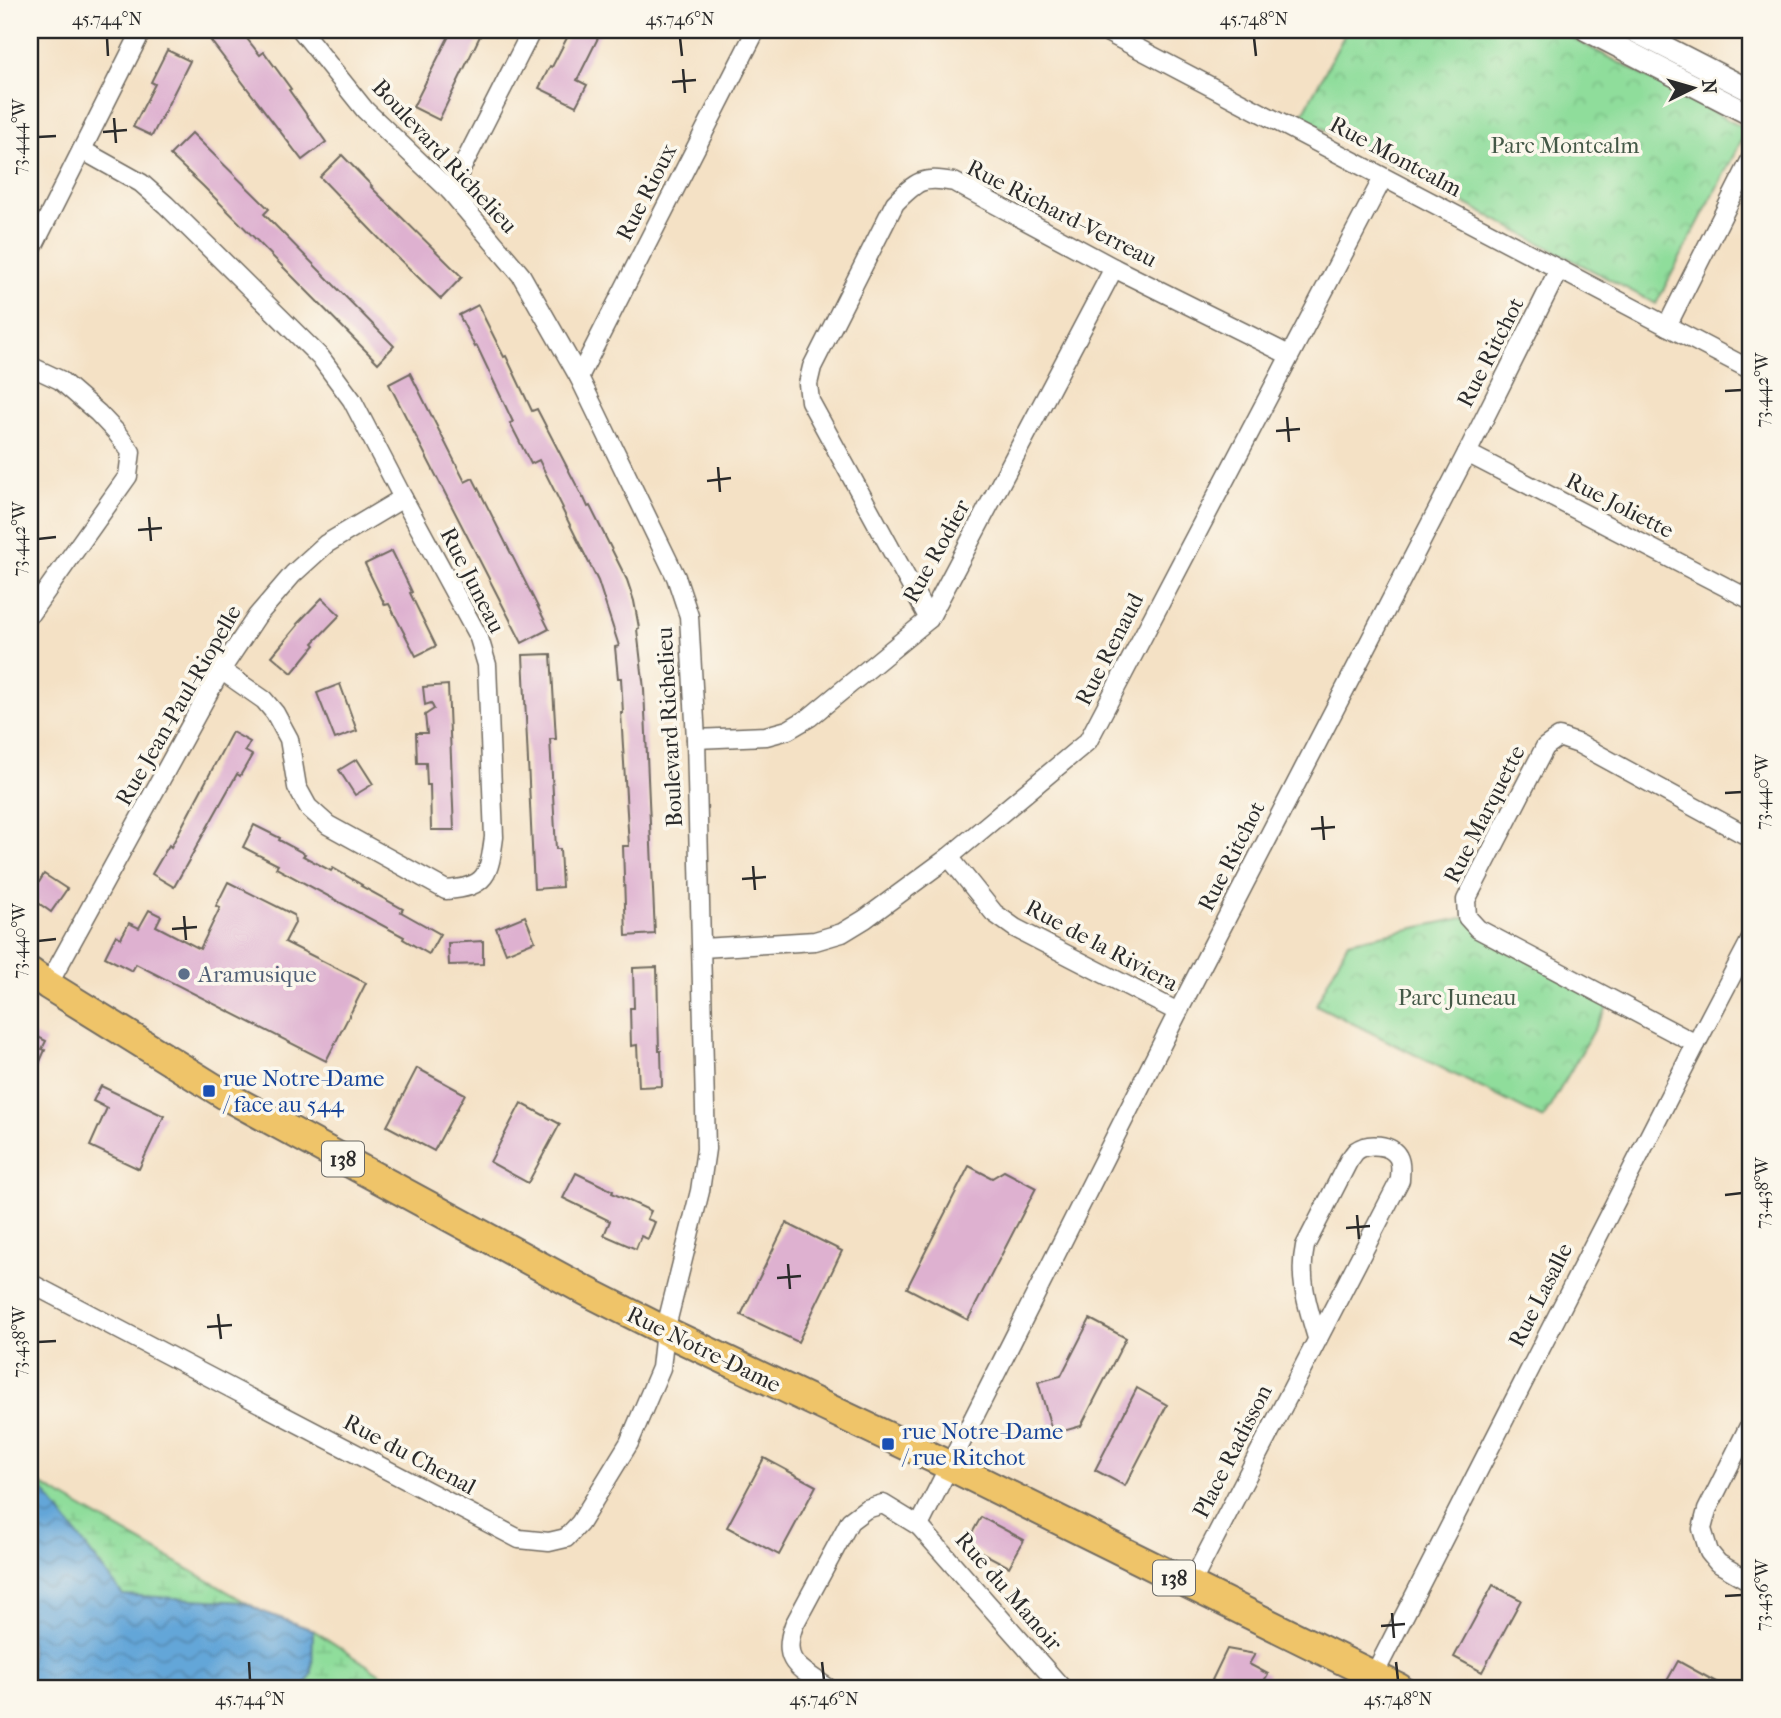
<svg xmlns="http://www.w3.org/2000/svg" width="1781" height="1718" font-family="'IM FELL French Canon',serif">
  <defs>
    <pattern id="wetland-marsh" width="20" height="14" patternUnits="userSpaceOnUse" patternTransform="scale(1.75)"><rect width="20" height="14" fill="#8fdd9b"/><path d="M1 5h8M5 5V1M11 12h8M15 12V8" fill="none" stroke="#7cbe86"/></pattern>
    <pattern id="park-crowns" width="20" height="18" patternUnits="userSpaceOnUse" patternTransform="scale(1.75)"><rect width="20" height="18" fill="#8fdd9b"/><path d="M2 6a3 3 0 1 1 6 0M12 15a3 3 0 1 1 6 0" fill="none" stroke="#7cbe86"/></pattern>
    <pattern id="water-waves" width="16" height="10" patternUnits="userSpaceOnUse" patternTransform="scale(1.75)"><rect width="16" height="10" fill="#64a6d8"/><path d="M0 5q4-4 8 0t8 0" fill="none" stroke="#5387af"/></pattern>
  </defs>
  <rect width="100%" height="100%" fill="#fbf7ec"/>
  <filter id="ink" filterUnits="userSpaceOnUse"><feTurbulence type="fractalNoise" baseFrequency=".0143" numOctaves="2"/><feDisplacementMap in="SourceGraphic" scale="14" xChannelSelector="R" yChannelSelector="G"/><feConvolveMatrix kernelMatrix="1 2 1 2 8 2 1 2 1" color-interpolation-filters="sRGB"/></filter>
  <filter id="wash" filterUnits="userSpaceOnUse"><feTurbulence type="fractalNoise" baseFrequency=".00686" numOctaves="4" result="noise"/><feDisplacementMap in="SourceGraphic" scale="28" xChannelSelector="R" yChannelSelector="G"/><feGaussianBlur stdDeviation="1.57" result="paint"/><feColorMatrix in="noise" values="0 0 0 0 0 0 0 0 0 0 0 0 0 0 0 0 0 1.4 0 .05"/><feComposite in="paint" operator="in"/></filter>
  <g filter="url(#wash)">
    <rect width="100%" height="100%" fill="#f4e1c5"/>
    <path fill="url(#wetland-marsh)" stroke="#5d8463" stroke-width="2" d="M37 1482 263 1612 313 1630 402 1688H30V1484Z"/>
    <g fill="url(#park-crowns)" stroke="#5d8463" stroke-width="2">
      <path d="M1347 30H1557L1747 130 1656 304 1301 117Z"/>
      <path d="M1467 917 1612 999 1543 1119 1316 1005 1348 942Z"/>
    </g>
    <path fill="url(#water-waves)" stroke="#486882" stroke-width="2" d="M37 1482 123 1595 244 1602 263 1612 313 1630 312 1674 303 1688H30V1484Z"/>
    <g id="blocks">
      <g fill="#deb1d0">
        <path d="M205 30H240L260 55 264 52 291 89 289 90 326 142 302 160 211 41 213 40Z"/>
        <path d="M452 30H483L439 120 413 107Z"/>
        <path d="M571 30H602L577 80 587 85 576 106 539 88 550 66 552 67Z"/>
        <path d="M167 50 190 61 152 136 133 127 155 84 151 82Z"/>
        <path d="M192 133 269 209 264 214 394 346 378 363 203 186 170 155Z"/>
        <path d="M342 155 372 186 371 187 462 277 441 299 394 254 320 177Z"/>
        <path d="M478 305 504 357 506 356 532 411 537 409 583 498H584L588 507 590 506 627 580 634 601 639 628 637 629 644 689 655 934 626 936 623 846H629L621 713H623L621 678H618L615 647 619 646 598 581 562 509 563 508 539 460 531 464 510 423 513 422 477 346 475 347 459 315Z"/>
        <path d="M410 373 465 482 473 478 549 629 522 643 389 384Z"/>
        <path d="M392 551 412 592 410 593 436 646 416 656 389 604 385 605 365 564Z"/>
        <path d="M322 598 340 615 313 643 315 645 292 673 272 656 298 625 297 624Z"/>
        <path d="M551 654 556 739H550L556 849H560L562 887 534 889 523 655Z"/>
        <path d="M340 684 357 731 335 739 317 693Z"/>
        <path d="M448 685 454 830H431L430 785H427L426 763H417L416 733H427L425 715 434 709 431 703 425 705 423 687Z"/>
        <path d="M232 732 250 742 245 751 252 755 240 776 237 774 174 887 152 874 169 845 171 847Z"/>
        <path d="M357 759 373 784 355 795 339 770Z"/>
        <path d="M254 825 280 838 279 840 305 854 303 856 331 871 333 868 362 885 361 886 403 909 401 912 440 934 429 954 403 939 404 937 276 868 278 865 243 847Z"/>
        <path d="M44 874 67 889 51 912 30 897Z"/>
        <path d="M228 882 294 915 295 923 285 942 366 983 326 1061 136 964 132 971 105 957 116 935 121 938 129 923 139 928 149 910 161 916 156 926 200 949 220 908 216 906Z"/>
        <path d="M525 916 535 941 506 953 496 928Z"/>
        <path d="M483 941V964L449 965 448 943Z"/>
        <path d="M657 967 659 1051H661L662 1086 639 1087 637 1045 631 1046 630 1008H634L633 968Z"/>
        <path d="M30 1033 46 1041 42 1049 45 1050 30 1084Z"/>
        <path d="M417 1068 465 1094 434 1151 387 1126Z"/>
        <path d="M101 1086 164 1116 139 1169 90 1146 107 1108 93 1101Z"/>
        <path d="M521 1103 560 1124 528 1183 490 1162Z"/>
        <path d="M969 1166 992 1178 1004 1171 1036 1188 968 1320 907 1288Z"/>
        <path d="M576 1173 613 1191 612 1193 651 1211 647 1219 655 1222 648 1239 641 1236 636 1249 604 1235 610 1221 563 1198Z"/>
        <path d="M786 1223 842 1251 798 1342 741 1315Z"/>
        <path d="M1090 1319 1126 1338 1081 1426 1053 1434 1038 1382 1061 1376Z"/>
        <path d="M1137 1388 1167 1405 1125 1486 1095 1470Z"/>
        <path d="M764 1458 816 1486 779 1555 727 1527Z"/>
        <path d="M981 1517 1024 1540 1009 1567 966 1544Z"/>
        <path d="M1493 1585 1521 1600 1482 1672 1454 1657Z"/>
        <path d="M1227 1649 1255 1654 1249 1664 1268 1674 1260 1688H1220L1212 1680Z"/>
        <path d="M1678 1661 1727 1688H1663Z"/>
      </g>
    </g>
  </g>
  <g filter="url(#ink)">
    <use href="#blocks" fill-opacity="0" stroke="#716b61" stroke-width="2"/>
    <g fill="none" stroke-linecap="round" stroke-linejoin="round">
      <defs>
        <g id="minor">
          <path d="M1103 30 1751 370"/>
          <path d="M82 150 141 183 166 205 321 358 352 400 403 498 479 638 487 665 494 837C489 875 487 887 446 890L328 825 308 807 297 787 289 739 275 713 264 700 221 670"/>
          <path d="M450 191 532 30"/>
          <path d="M30 253 142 30"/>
          <path d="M1667 326 1751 159"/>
          <path d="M30 366 60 380 98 413 116 432 131 452 128 476 30 614"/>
          <path d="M579 377 756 30"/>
          <path d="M1467 453 1751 600"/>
          <path d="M929 619 810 401 808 384 812 367 895 203C917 181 922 176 954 182L1114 268 1289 355"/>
          <path d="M696 739 766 736 788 730 810 717 929 619 1114 268"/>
          <path d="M949 857 994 913 1015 928 1178 1012"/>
          <path d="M702 948 815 941 842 933 865 919 949 857 1088 741 1383 178"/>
          <path d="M48 985 221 670 257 616 293 574 326 544 403 498"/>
          <path d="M1696 1044 1478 929 1467 917 1466 900 1545 747 1559 737 1579 744 1751 838"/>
          <path d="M30 1283 519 1539 549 1542 566 1538 580 1523 629 1443 661 1368 665 1331 700 1191 706 1149 696 739 689 616 676 577 579 377 521 275 450 191 365 110 301 30"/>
          <path d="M1751 1422 1707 1510 1702 1529 1709 1552 1718 1563 1751 1582"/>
          <path d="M919 1526 1062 1688"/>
          <path d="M1190 1586 1400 1180C1400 1173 1402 1164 1398 1157 1391 1144 1368 1142 1356 1151 1355 1152 1350 1159 1349 1160L1305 1246C1298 1279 1308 1307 1317 1338"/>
          <path d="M1374 1675 1696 1044 1751 939"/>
          <path d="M828 1688C800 1668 780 1663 794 1625L850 1521 866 1509 883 1504 919 1526 1178 1012 1467 453 1559 269"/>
        </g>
        <g id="tertiary">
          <path d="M1586 30 1751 115"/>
          <path d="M1632 30 1751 91"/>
        </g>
        <path id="primary" d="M30 972 48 985 230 1098 586 1291 665 1331 950 1466 1399 1688"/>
      </defs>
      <use href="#minor" stroke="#716b61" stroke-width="21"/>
      <use href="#tertiary" stroke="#716b61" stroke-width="24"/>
      <use href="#primary" stroke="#716b61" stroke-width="32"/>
      <use href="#minor" stroke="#fff" stroke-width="18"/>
      <use href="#tertiary" stroke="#fff" stroke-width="21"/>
      <use href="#primary" stroke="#efc469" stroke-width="28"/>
    </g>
  </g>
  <path fill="none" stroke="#2b2b2b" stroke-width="2.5" d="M107 38 108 56M680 38 682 56M1254 38 1256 56M683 69 685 93M672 82 696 80M114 118 116 143M103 132 127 130M38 137 56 136M1725 391 1742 390M1287 417 1289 442M1276 431 1300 429M718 467 720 492M707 481 731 478M149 517 151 541M138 530 162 528M38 539 56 537M1725 793 1742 792M1322 816 1324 840M1311 829 1335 827M753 866 755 890M742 879 766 877M184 916 186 940M172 929 197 927M38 941 56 939M1725 1195 1742 1193M1357 1215 1359 1239M1346 1228 1370 1226M788 1264 790 1289M777 1278 801 1276M218 1314 221 1339M207 1327 232 1325M38 1342 56 1341M1725 1596 1742 1595M1392 1613 1394 1638M1381 1626 1405 1624M249 1662 250 1680M822 1662 824 1680M1396 1662 1398 1680"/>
  <circle fill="#5c6f8a" stroke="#fbf7ec" stroke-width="2.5" cx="184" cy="974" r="7"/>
  <g fill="#1a4fb4" stroke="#fbf7ec" stroke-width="2.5">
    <rect x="202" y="1084" width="14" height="14" rx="3.5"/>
    <rect x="881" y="1437" width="14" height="14" rx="3.5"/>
  </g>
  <g text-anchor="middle" stroke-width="7" stroke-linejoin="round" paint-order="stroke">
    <g fill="#fbf7ec" stroke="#696865" stroke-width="2">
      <rect x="322" y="1141.5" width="42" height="35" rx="5"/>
      <rect x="1153" y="1560.5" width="42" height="35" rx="5"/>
    </g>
    <g font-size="21" font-weight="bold" fill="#2b2b2b">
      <text x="343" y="1166">138</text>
      <text x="1174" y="1585">138</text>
    </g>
    <g font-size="23" fill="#445847" stroke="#fbf7ec">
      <text x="1565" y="153">Parc Montcalm</text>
      <text x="1457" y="1005">Parc Juneau</text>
    </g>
    <g font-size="23" fill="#2b2b2b" stroke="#fbf7ec">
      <text transform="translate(445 156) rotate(47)" y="8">Boulevard Richelieu</text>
      <text transform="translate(1396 156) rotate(28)" y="8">Rue Montcalm</text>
      <text transform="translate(646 192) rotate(-63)" y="8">Rue Rioux</text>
      <text transform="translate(1062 213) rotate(27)" y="8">Rue Richard-Verreau</text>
      <text transform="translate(1490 352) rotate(-63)" y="8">Rue Ritchot</text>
      <text transform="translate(1620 505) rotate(27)" y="8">Rue Joliette</text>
      <text transform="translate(936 551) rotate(-61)" y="8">Rue Rodier</text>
      <text transform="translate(473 580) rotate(63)" y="8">Rue Juneau</text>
      <text transform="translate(1109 649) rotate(-63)" y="8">Rue Renaud</text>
      <text transform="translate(178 705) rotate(-60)" y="8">Rue Jean-Paul-Riopelle</text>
      <text transform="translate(669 727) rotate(-93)" y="8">Boulevard Richelieu</text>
      <text transform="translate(1484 814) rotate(-63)" y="8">Rue Marquette</text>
      <text transform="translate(1231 856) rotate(-63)" y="8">Rue Ritchot</text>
      <text transform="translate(1102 945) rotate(28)" y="8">Rue de la Riviera</text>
      <text transform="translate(1540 1295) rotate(-63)" y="8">Rue Lasalle</text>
      <text transform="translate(704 1349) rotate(26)" y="8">Rue Notre-Dame</text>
      <text transform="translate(1232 1451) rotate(-63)" y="8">Place Radisson</text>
      <text transform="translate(410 1454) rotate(28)" y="8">Rue du Chenal</text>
      <text transform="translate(1009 1591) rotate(49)" y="8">Rue du Manoir</text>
    </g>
    <g font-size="23" fill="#4e5e75" stroke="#fbf7ec" text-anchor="start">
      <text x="198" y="982">Aramusique</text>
    </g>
    <g font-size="23" fill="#164399" stroke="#fbf7ec" text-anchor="start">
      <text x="223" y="1086">rue Notre-Dame<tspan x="223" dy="26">/ face au 544</tspan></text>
      <text x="902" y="1439">rue Notre-Dame<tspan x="902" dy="26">/ rue Ritchot</tspan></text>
    </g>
  </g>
  <rect width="1781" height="1718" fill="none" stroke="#fbf7ec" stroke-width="77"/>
  <g transform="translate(1693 88) rotate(85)" stroke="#fbf7ec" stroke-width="5" paint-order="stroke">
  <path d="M0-5L12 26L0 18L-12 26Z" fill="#2b2b2b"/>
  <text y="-10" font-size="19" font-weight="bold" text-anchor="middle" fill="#2b2b2b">N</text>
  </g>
  <rect x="38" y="38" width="1704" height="1642" fill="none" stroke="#2b2b2b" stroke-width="2.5"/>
  <g font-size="18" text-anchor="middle" fill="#2b2b2b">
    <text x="107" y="25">45.744°N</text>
    <text x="680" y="25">45.746°N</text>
    <text x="1254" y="25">45.748°N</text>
    <text transform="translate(19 137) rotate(-90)" y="6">73.444°W</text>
    <text transform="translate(1762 390) rotate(-90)" y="6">73.442°W</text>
    <text transform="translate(19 539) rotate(-90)" y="6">73.442°W</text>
    <text transform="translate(1762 792) rotate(-90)" y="6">73.440°W</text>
    <text transform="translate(19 941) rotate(-90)" y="6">73.440°W</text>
    <text transform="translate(1762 1193) rotate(-90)" y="6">73.438°W</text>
    <text transform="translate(19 1342) rotate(-90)" y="6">73.438°W</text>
    <text transform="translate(1762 1595) rotate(-90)" y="6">73.436°W</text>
    <text x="250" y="1705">45.744°N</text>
    <text x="824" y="1705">45.746°N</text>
    <text x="1398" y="1705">45.748°N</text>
  </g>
</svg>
